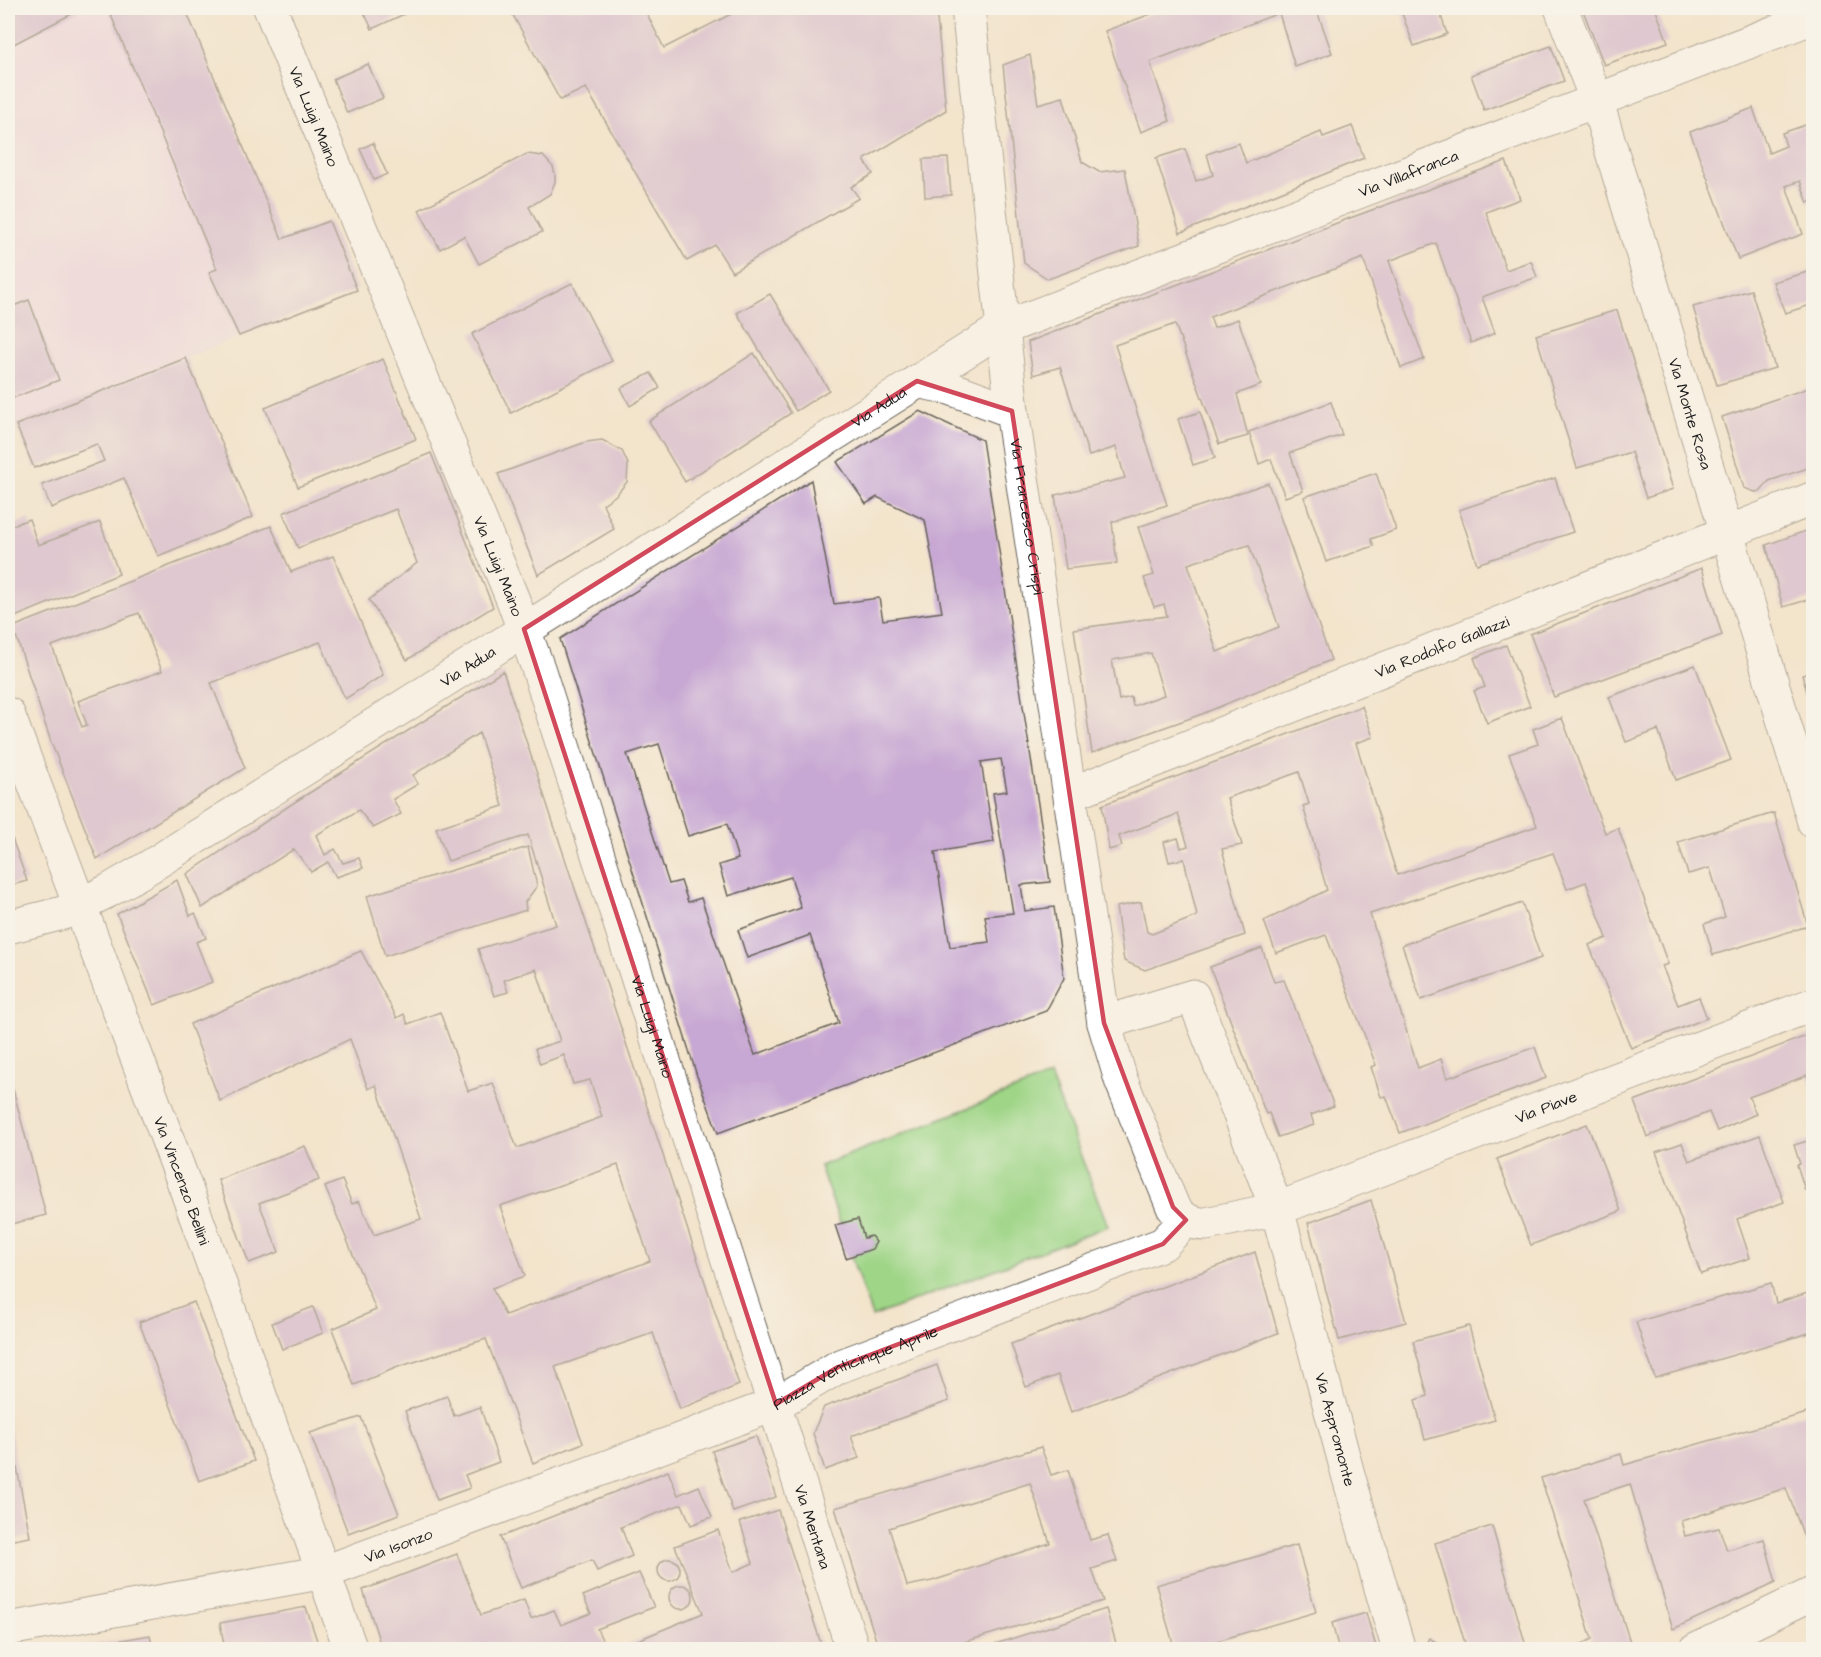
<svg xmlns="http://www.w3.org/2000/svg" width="1821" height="1657" font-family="'Architects Daughter',sans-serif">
  <rect width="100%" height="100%" fill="#f7f3e8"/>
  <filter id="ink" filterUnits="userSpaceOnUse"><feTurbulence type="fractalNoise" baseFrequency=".0167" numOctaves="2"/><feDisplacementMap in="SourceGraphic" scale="12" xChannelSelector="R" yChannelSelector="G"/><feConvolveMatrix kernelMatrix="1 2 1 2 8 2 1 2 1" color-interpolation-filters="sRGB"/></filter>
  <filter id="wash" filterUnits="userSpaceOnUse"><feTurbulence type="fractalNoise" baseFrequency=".008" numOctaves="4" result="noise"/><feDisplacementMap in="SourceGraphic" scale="24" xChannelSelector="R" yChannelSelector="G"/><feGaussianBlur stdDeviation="1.35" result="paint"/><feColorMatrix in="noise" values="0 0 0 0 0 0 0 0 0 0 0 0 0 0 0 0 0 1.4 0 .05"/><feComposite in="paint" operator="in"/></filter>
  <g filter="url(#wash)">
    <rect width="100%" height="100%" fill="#f3e4cc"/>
    <path fill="#ebd1eb" d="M8 8H185L282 238 329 221 357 290 8 428Z"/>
    <path fill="#9fd587" stroke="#5e7852" stroke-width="1.5" d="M1050 1076 1108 1226 872 1317 851 1256 872 1249 876 1242 871 1236 864 1238 843 1222 840 1223 820 1166Z"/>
    <g id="blocks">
      <g fill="#c7a7d3" fill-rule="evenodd">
        <path d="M8 8H83L8 47Z"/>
        <path d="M108 8H185L282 239 329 221 357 290 239 336 209 272 217 269Z"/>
        <path d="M362 8H417L372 29Z"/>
        <path d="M509 8H644L664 48 743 8H936L946 110 864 160 873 174 851 187 859 198 732 272 715 245 687 261 586 88 560 100Z"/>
        <path d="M1167 8H1316L1332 53 1295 67 1279 13 1150 62 1170 121 1141 132 1105 31Z"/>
        <path d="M1400 8H1452L1440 13 1447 34 1414 46Z"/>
        <path d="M1582 8H1655L1668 42 1604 65Z"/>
        <path d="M1551 46 1564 81 1484 110 1471 75Z"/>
        <path d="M1030 55 1038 104 1063 97 1082 162 1099 172 1125 169 1139 246 1048 279 1024 263 1003 65Z"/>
        <path d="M368 64 383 98 347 113 333 79Z"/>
        <path d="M1753 108 1769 153 1786 146 1782 133 1814 122V200L1808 203 1800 181 1786 186 1803 234 1738 259 1690 132Z"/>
        <path d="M1352 126 1364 158 1180 233 1156 158 1185 149 1196 181 1213 175 1207 154 1239 143 1246 163 1321 132 1323 137Z"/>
        <path d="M373 143 387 174 374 180 360 149Z"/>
        <path d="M527 154 543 156 553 167 555 174V182L550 194 529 207 542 232 479 264 464 236 440 249 419 210Z"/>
        <path d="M948 158 951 195 925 197 923 159Z"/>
        <path d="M1506 161 1520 199 1486 212 1506 270 1531 261 1537 277 1482 297 1495 333 1471 343 1436 243 1389 261 1424 359 1401 368 1363 258 1210 317 1214 328 1238 319 1261 385 1237 394 1248 436 1219 444 1175 324 1115 345 1167 505 1112 522 1117 563 1066 569 1055 495 1125 478 1116 447 1089 456 1060 367 1033 375 1028 342 1350 218Z"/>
        <path d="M1814 270V304L1785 313 1773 282Z"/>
        <path d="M572 283 612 361 511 413 472 334Z"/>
        <path d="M1751 290 1775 368 1717 385 1693 307Z"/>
        <path d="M770 294 829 390 796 411 737 313Z"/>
        <path d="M29 300 59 380 8 400V308Z"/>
        <path d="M1617 310 1673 489 1646 498 1631 452 1577 468 1536 335Z"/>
        <path d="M754 353 791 413 685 482 649 421Z"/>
        <path d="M186 358 253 517 158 556 124 478 51 508 42 485 104 461 97 444 34 468 16 425Z"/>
        <path d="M383 359 416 439 298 487 265 408Z"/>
        <path d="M651 373 660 388 630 406 621 388Z"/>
        <path d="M1814 386V466L1769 481 1761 491 1755 492 1744 488 1722 417Z"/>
        <path d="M1331 402 1342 435 1290 453 1303 491 1285 497 1271 459 1259 464 1249 432Z"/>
        <path d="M920 411 982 440 1050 882 1021 885 1025 911 1054 907 1064 978 1046 1011 718 1133 697 1076 560 639 811 480 834 604 879 598 883 620 942 612 925 520 877 497 866 504 837 462ZM659 744 688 836 727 824 738 859 719 865 728 896 791 877 801 908 738 930 747 958 810 935 839 1023 755 1055 701 898 688 902 681 881 669 884 627 754ZM1001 759 1007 791 993 793 1013 913 985 916 989 942 950 947 935 852 994 842 981 762Z"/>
        <path d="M1200 412 1215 458 1193 465 1178 419Z"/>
        <path d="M602 440 622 451 628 464 627 482 616 495 603 504 614 529 538 575 498 474 586 442Z"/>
        <path d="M431 453 493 607 407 660 369 600 417 563 396 509 298 548 283 513Z"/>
        <path d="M1376 473 1396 530 1371 539 1374 546 1326 562 1304 497Z"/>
        <path d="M1555 478 1573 532 1477 564 1459 510Z"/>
        <path d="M1268 483 1331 660 1202 714 1092 753 1074 629 1167 616 1164 604 1154 607 1144 578 1154 575 1138 527ZM1249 545 1279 627 1217 652 1188 564ZM1151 653 1164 695 1133 706 1131 697 1119 700 1112 660Z"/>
        <path d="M29 519 38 545 100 522 119 574 8 620V527Z"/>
        <path d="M271 526 291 572 333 556 383 675 345 699 320 642 211 683 245 768 97 859 51 742 13 627ZM139 613 162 671 78 701 87 725 82 727 52 646Z"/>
        <path d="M1814 528V598L1783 607 1766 545Z"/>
        <path d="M1702 568 1722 635 1554 697 1530 634Z"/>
        <path d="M1506 645 1530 706 1487 723 1474 691 1485 687 1474 658Z"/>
        <path d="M1695 665 1731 760 1676 780 1658 730 1626 742 1609 697Z"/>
        <path d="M503 671 739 1385 680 1409 653 1333 555 1367 583 1443 533 1463 486 1339 398 1367 354 1385 332 1329 376 1310 325 1187 342 1180 352 1204 359 1201 374 1235 421 1219 376 1085 368 1089 350 1039 220 1101 190 1024 361 951 397 1018 404 1014 408 1024 440 1012 468 1091 493 1083 517 1148 602 1117 590 1080 573 1084 564 1055 540 1064 535 1049 560 1041 536 969 504 980 508 992 494 996 478 949 556 925 528 835 448 861 436 828 503 806 479 733 413 775 418 784 393 799 401 814 373 828 359 810 316 835 325 855 335 849 343 863 359 858 363 868 336 877 328 862 311 872 294 849 202 908 187 874 298 800ZM618 1165 650 1261 505 1315 492 1288 525 1276 500 1206Z"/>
        <path d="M1814 672V711L1813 712 1802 675Z"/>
        <path d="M1362 706 1373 737 1356 743 1397 875 1537 826 1509 754 1538 744 1533 729 1562 718 1605 833 1618 828 1668 964 1662 966 1678 1005 1699 997 1707 1018 1631 1048 1589 945 1607 938 1586 882 1567 889 1553 853 1370 914 1418 1068 1441 1059 1447 1078 1535 1047 1546 1078 1400 1133 1386 1096 1381 1097 1371 1067 1376 1065 1326 935 1276 953 1264 921 1327 890 1303 806 1309 804 1299 772 1227 798 1242 845 1222 849 1245 935 1145 970 1124 961 1116 907 1141 902 1147 932 1152 934 1197 916 1184 859 1169 862 1164 842 1178 838 1181 848 1188 846 1178 814 1119 836 1122 846 1109 850 1102 805Z"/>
        <path d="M1774 813 1808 926 1713 955 1704 924 1725 917 1710 868 1688 874 1678 842Z"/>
        <path d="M8 827 27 881 8 886Z"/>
        <path d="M528 847 537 886 525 902 526 910 385 956 367 896Z"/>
        <path d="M177 880 190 916 195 913 206 938 196 942 212 982 154 1005 117 914Z"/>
        <path d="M1522 903 1541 958 1421 1000 1402 945Z"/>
        <path d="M1262 948 1274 982 1284 980 1334 1106 1311 1115 1314 1125 1278 1137 1269 1113 1266 1114 1210 967Z"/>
        <path d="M1814 1033V1089L1808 1075 1749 1097 1756 1114 1717 1131 1709 1112 1647 1137 1634 1101Z"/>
        <path d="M8 1070 46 1215 8 1225Z"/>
        <path d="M1587 1124 1621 1211 1531 1245 1497 1159Z"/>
        <path d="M1760 1135 1784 1202 1737 1219 1750 1258 1701 1274 1656 1152 1682 1143 1689 1161Z"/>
        <path d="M1814 1139V1203H1813L1808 1188 1805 1190 1797 1165 1800 1164 1794 1145Z"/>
        <path d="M305 1146 319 1180 259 1203 279 1252 249 1263 218 1180Z"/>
        <path d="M1371 1200 1406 1322 1339 1340 1308 1223Z"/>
        <path d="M858 1219 864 1238 871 1236 876 1242 872 1249 846 1258 835 1225Z"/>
        <path d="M1255 1252 1278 1333 1071 1412 1058 1375 1026 1387 1011 1344Z"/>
        <path d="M1771 1283 1776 1303 1814 1291V1347L1809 1333 1655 1378 1636 1322Z"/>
        <path d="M194 1302 254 1461 199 1481 139 1322Z"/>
        <path d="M313 1307 323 1333 282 1349 272 1323Z"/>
        <path d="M1469 1326 1495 1420 1425 1440 1415 1400 1428 1396 1413 1341Z"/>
        <path d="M937 1365 949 1401 851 1436 859 1458 825 1470 813 1433 824 1407Z"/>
        <path d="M447 1396 454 1416 480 1407 499 1462 465 1475 470 1488 437 1500 405 1411Z"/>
        <path d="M1814 1411V1564L1786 1488 1681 1521 1685 1536 1719 1528 1727 1550 1764 1539 1776 1582 1673 1629 1630 1484 1584 1499 1632 1648 1571 1650 1592 1639 1541 1478 1621 1454 1624 1465Z"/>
        <path d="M361 1417 399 1514 348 1533 310 1433Z"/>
        <path d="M8 1420 30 1537 8 1541Z"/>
        <path d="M756 1436 776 1497 733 1512 712 1451Z"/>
        <path d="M1041 1447 1051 1475 1068 1470 1090 1540 1108 1535 1117 1561 1092 1569 1103 1601 937 1650H879L835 1508ZM1030 1483 1050 1543 932 1581 907 1586 889 1528Z"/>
        <path d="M668 1471 678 1495 699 1486 712 1517 691 1525 682 1504 621 1527 632 1556 597 1571 592 1560 521 1588 500 1537Z"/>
        <path d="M778 1510 823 1650H614L703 1613 675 1546 718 1530 733 1572 753 1563 740 1522Z"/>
        <path d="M1492 1526 1527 1650H1467L1435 1543Z"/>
        <path d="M1297 1545 1316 1612 1186 1650H1175L1156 1585Z"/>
        <path d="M457 1554 481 1615 524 1600 531 1619 554 1610 561 1625 591 1613 583 1596 639 1573 654 1607 597 1629 607 1650H382L363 1590Z"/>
        <circle cx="669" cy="1570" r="11"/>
        <circle cx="681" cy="1597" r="12"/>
        <path d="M306 1607 320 1650H225L220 1623Z"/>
        <path d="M1106 1609 1118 1650H980L979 1649Z"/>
        <path d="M1366 1613 1377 1650H1339L1332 1623Z"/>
        <path d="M150 1635 153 1650H76V1648Z"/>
        <path d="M1429 1638 1450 1650H1422Z"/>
      </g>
    </g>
  </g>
  <g filter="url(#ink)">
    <use href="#blocks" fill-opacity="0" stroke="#67625a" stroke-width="1.5"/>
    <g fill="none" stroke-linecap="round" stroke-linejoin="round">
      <defs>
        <g id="minor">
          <path id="s1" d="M270 8 513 600 539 671 853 1650"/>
          <path id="s2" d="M968 8 1012 411 1104 1023 1121 1080 1173 1207C1182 1219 1191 1224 1206 1224L1277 1209 1814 1004"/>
          <path id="s3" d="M1561 8 1596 99 1814 822"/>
          <path d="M917 381 950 388 1012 411"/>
          <path id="s4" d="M8 714 185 1186 351 1650"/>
          <path id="s5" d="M1070 794 1814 498"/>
          <path id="s6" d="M8 927 63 913 108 891 149 867 1001 329 1814 17"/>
          <path id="s7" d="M1104 1023 1193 996 1277 1209 1349 1478 1399 1650"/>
          <path id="s8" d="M8 1629 325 1572 776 1404 838 1367 1163 1244 1186 1220"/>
          <path d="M1696 1650 1814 1593"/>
        </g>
      </defs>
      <use href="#minor" stroke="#67625a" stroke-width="35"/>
      <use href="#minor" stroke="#fff" stroke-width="33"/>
    </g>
  </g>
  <path d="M0 0H1821V1657H0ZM917 381 1012 411 1104 1023 1173 1207 1186 1220 1163 1244 838 1367 776 1404 524 629Z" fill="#f3e4cc" fill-opacity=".55" fill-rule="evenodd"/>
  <path fill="none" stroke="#d1495b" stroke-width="4.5" stroke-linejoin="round" d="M917 381 1012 411 1104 1023 1173 1207 1186 1220 1163 1244 838 1367 776 1404 524 629Z"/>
  <g text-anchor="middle" stroke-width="4.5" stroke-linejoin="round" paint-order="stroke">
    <g font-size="16" fill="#1c1c1c" stroke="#f7f3e8">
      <text dy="6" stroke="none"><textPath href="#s1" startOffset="117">Via Luigi Maino</textPath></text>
      <text dy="6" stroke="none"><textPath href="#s6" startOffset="1598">Via Villafranca</textPath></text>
      <text dy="6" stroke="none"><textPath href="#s6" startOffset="1017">Via Adua</textPath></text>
      <text dy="6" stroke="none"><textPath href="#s3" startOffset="426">Via Monte Rosa</textPath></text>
      <text dy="6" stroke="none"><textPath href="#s2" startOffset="512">Via Francesco Crispi</textPath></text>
      <text dy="6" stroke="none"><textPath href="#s1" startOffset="603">Via Luigi Maino</textPath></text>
      <text dy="6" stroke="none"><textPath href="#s5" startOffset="400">Via Rodolfo Gallazzi</textPath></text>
      <text dy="6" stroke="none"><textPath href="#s6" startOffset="531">Via Adua</textPath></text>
      <text dy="6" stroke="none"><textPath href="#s1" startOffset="1089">Via Luigi Maino</textPath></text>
      <text dy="6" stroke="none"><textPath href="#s2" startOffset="1620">Via Piave</textPath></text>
      <text dy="6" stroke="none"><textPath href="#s4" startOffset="498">Via Vincenzo Bellini</textPath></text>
      <text dy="6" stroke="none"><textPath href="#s8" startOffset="891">Piazza Venticinque Aprile</textPath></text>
      <text dy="6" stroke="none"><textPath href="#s7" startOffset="550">Via Aspromonte</textPath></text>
      <text dy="6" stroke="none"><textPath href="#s1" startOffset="1614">Via Mentana</textPath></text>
      <text dy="6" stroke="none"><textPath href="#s8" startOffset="400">Via Isonzo</textPath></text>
    </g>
  </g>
  <rect width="1821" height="1657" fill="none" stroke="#f7f3e8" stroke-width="30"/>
</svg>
